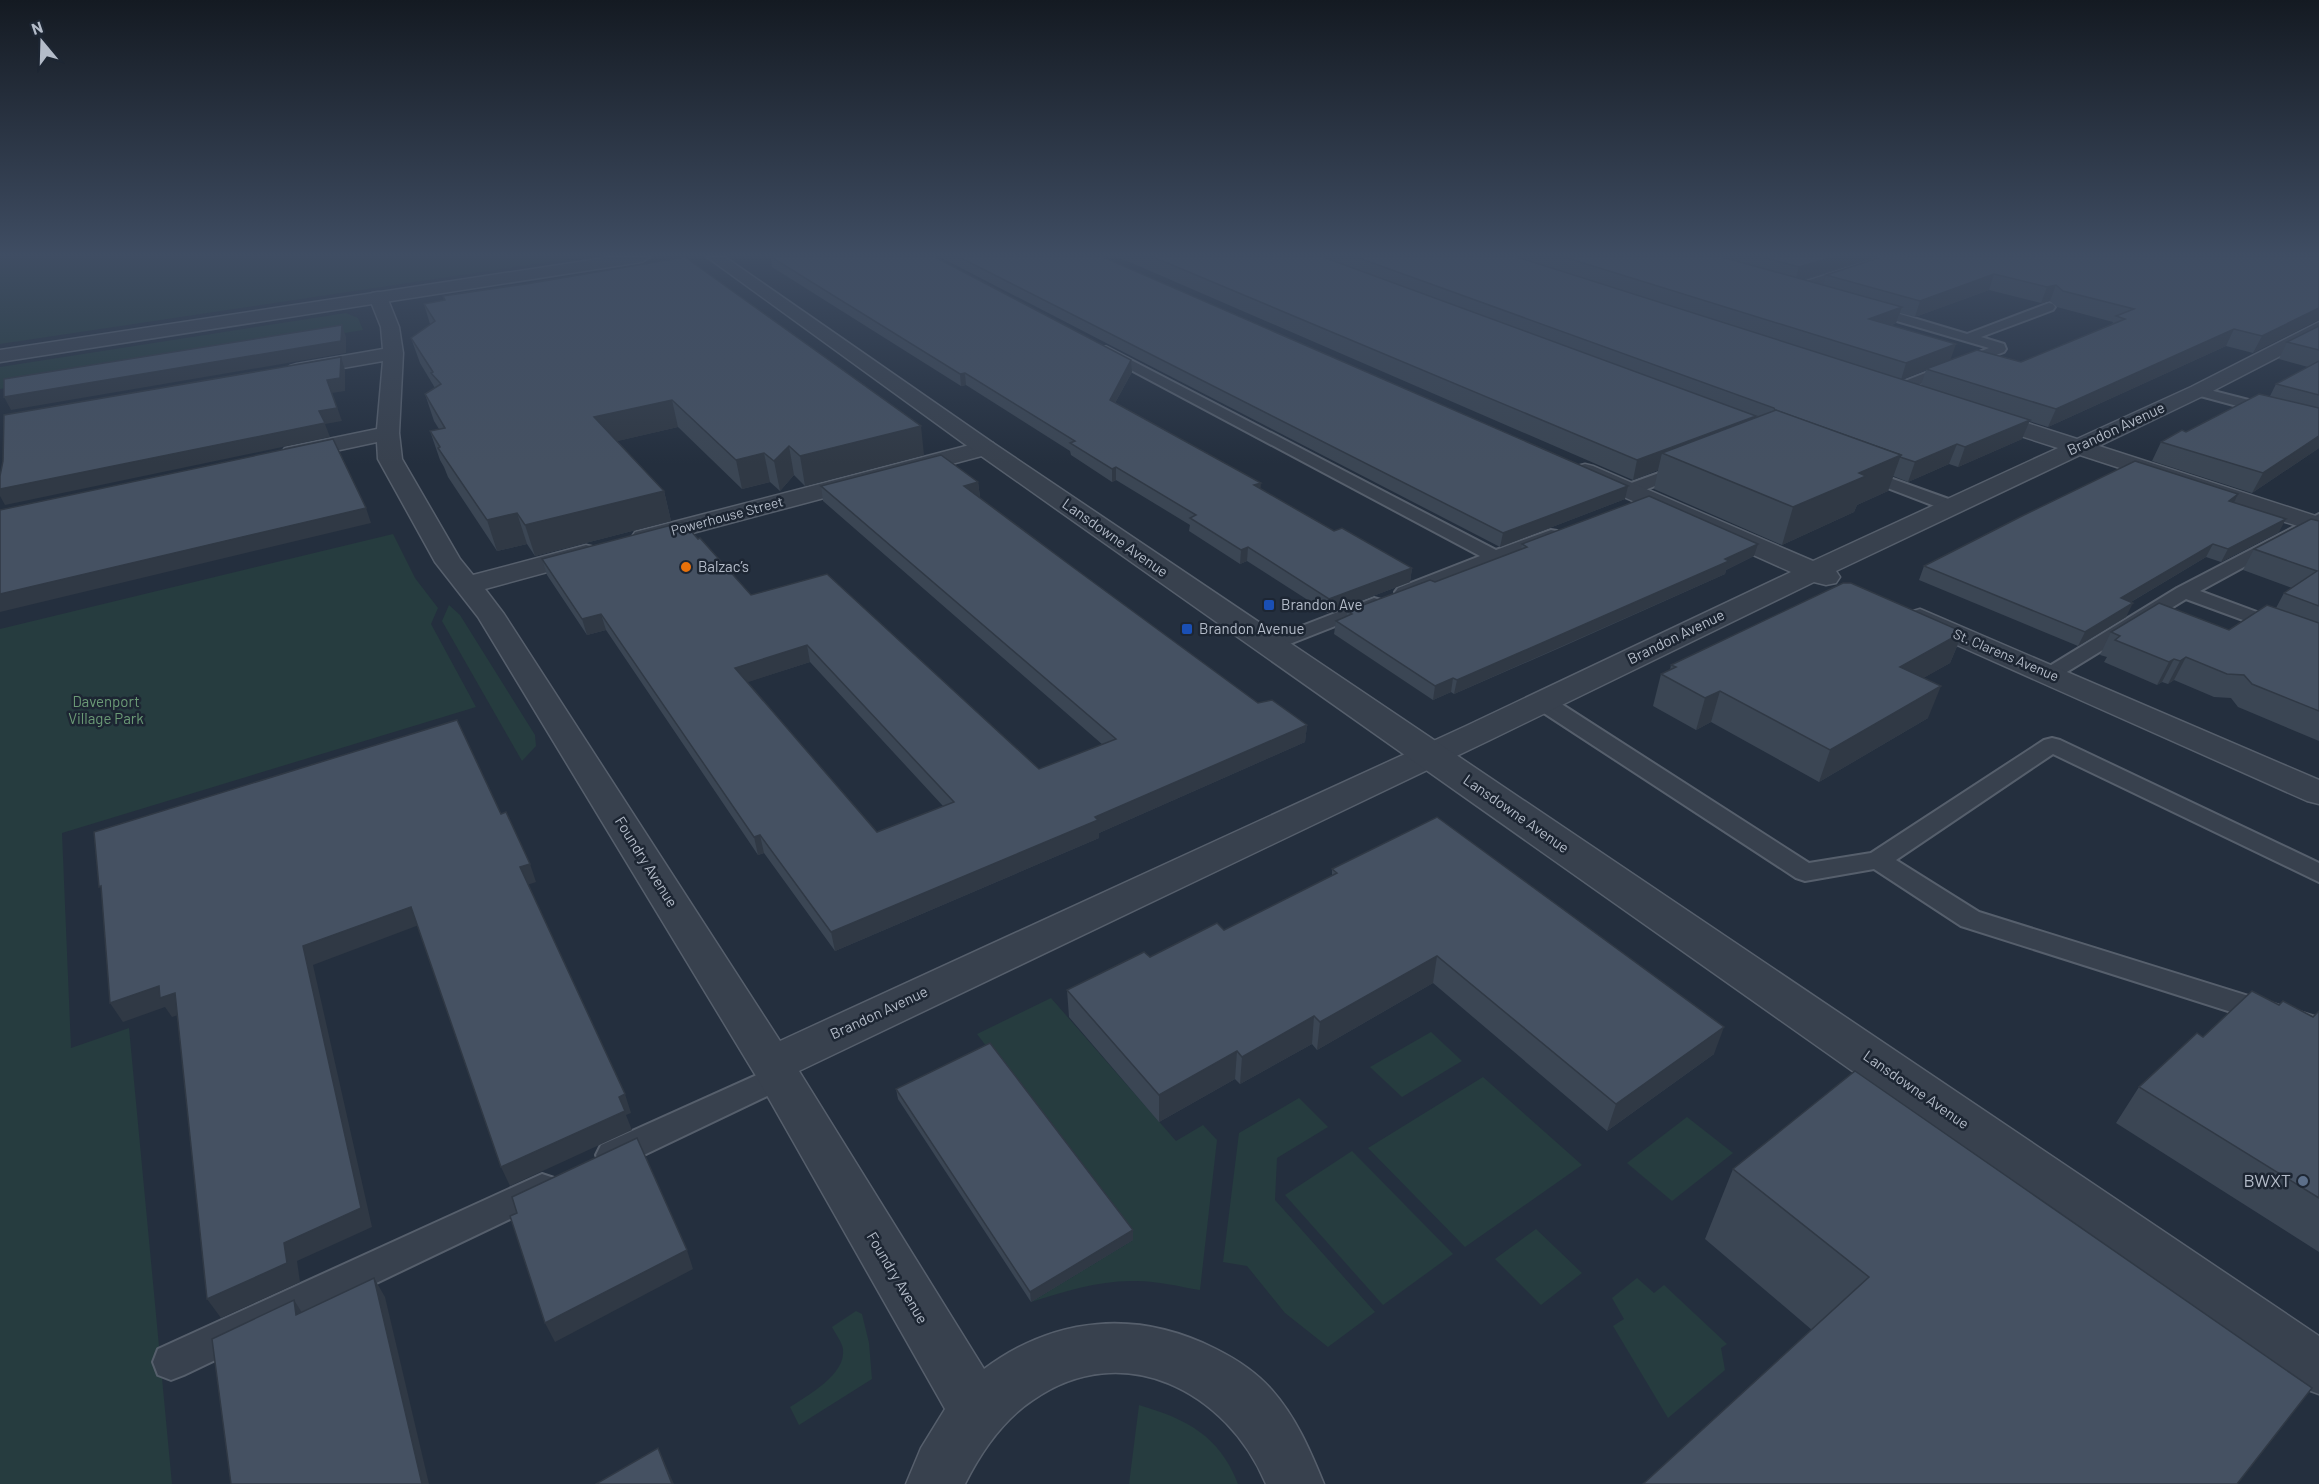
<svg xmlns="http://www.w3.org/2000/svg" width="2319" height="1484" font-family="Barlow,sans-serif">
  <rect width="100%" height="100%" fill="#242f3e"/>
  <g fill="#263c3f">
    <path d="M0 257H582L0 344Z"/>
    <path d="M346 313 358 318 363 330 0 389V367Z"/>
    <path d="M393 534 415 578 438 608 431 624 476 707 62 833 71 1048 129 1028 172 1484H0V629Z"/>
    <path d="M449 605 460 615 535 735 536 746 522 761 442 621Z"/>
    <path d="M1051 998 1176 1141 1203 1125 1217 1140 1200 1290C1177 1286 1154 1280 1131 1281 1097 1281 1063 1292 1031 1302L1133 1240 977 1034Z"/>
    <path d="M1431 1032 1462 1061 1402 1097 1370 1067Z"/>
    <path d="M1483 1077 1582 1165 1465 1247 1368 1148Z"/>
    <path d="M1299 1098 1328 1127 1277 1158 1275 1200 1375 1312 1328 1347 1285 1313 1247 1266 1223 1262 1239 1133Z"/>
    <path d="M1687 1117 1733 1153 1672 1201 1627 1163Z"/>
    <path d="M1352 1151 1453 1254 1383 1305 1285 1195Z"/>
    <path d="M1536 1229 1582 1273 1541 1305 1495 1259Z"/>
    <path d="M1637 1278 1654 1293 1664 1285 1727 1344 1721 1348 1725 1370 1668 1418 1613 1326 1624 1319 1612 1298Z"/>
    <path d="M856 1311 862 1314 869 1343 872 1379 799 1425 790 1407C808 1395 846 1375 843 1349 842 1342 835 1333 832 1327Z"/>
    <path d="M1139 1405C1186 1419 1219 1435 1238 1484H1129Z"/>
  </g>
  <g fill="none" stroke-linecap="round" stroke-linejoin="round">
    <defs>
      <g id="service">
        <path d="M2049 303 2053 304 2055 307 2053 310 1981 337 2004 344 2006 349 2004 352 1897 393 1892 392 1890 389 1892 386 1989 348 1866 312 1864 309 1870 305 1967 334Z"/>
        <path d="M1106 347 1496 550 1551 530 1557 531 1560 535 1557 539 1412 596H1398L1395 592 1398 588 1480 556 1101 354 1099 351 1101 348Z"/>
        <path d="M2198 387 2319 418V428L2193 394 2191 391Z"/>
        <path d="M1684 464 1690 466 1692 469 1690 472 1635 494H1623L1621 490 1623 486Z"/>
        <path d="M1862 468 1957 502 1960 506 1957 510H1945L1856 476 1854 473Z"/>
        <path d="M2319 514V526L2200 591 2319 635V648L2186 599 2057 678 2050 680 2043 678 2040 674 2043 670 2177 588Z"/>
        <path d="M1374 598 1381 600 1384 604 1381 608 1277 649H1263L1260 645 1263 641Z"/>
        <path d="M1541 695 1549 696 1809 863 1871 853 2044 740 2052 738 2060 740 2319 863V882L2053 754 1896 860 1979 912 2319 1018V1040L1961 926 1874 869 1805 881 1796 878 1533 706 1530 701 1533 696Z"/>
        <path d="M779 1065 790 1069 794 1077 790 1085 623 1165 612 1168 601 1165 596 1155 601 1145Z"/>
        <path d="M542 1174 554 1178 558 1188 554 1198 184 1375 171 1380 158 1375 153 1362 158 1349Z"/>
      </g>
      <g id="minor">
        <path d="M1882 257H1906L1904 260 1806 293H1794L1791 289 1794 285Z"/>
        <path d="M378 292 384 293 387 297 399 327 403 353 399 433 402 459 460 559 473 575 586 545 595 547 599 553 595 559 485 589 504 614 780 1041 1466 726 1791 572 1577 476 1573 471 1577 466 1585 464 1593 466 1813 561 2058 448 1974 421 1971 416 1974 411 1982 409 1990 411 2077 439 2191 387 2319 322V336L2205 395 2099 446 2319 517V533L2080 455 1836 571 1840 577 1836 583 1826 585 1814 582 1490 740 799 1071 984 1369C1055 1316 1137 1309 1216 1349 1236 1359 1256 1372 1271 1389 1296 1417 1310 1450 1324 1484H1266C1227 1391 1123 1337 1033 1400 1003 1420 981 1452 965 1484H906L921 1448 945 1409 756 1076 478 617 435 562 378 459 377 442 293 460 285 458 281 453 285 448 377 429 383 361 297 376 290 374 287 370 290 366 297 364 383 349 381 327 369 297 372 293Z"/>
        <path d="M985 441 993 443 996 448 993 453 644 546 635 544 631 538 635 532Z"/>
        <path d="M1920 609 2319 780V804L2307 801 1910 624 1906 618 1910 612Z"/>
      </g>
      <g id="tertiary">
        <path d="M611 257H650L642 262 0 362V350Z"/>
        <path d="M707 257H725L993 443 2319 1336V1394L2300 1387 977 453Z"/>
      </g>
    </defs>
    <use href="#service" stroke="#565f6c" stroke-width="4"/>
    <use href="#minor" stroke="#565f6c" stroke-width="3"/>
    <use href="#tertiary" stroke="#565f6c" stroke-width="3"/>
    <use href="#service" fill="#38414e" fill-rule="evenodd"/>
    <use href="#minor" fill="#38414e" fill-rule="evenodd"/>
    <use href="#tertiary" fill="#38414e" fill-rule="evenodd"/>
  </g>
  <g fill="#3b4654" fill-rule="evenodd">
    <path d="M771 257 1131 360 1132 372 1115 403 1260 489 1334 531 1412 568 1410 582 1328 613 1247 561 1240 564 1189 531 1190 525 1116 480 1112 482 1071 455 1070 451 966 385 961 386 772 267Z"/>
    <path d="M940 257H1103L1625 499 1500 547Z"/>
    <path d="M1118 257H1875L1804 280 1823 285 1826 275 2319 257 2253 353 2226 346 2048 427 2029 421 2022 439 1958 467 1949 464 1908 482 1893 476 1888 491 1857 505 1854 512 1782 545 1654 489 1658 470 1633 480ZM1989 290 2041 303 2050 301 2057 307 2113 322 2112 324 2021 362 1950 360 1892 325 1896 323 1900 313 1915 317ZM1926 370 1921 385 1903 379Z"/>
    <path d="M443 296 924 455 805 486 794 475 780 491 770 482 742 489 678 427 617 441 664 491 671 521 535 556 527 544 497 551 448 477 444 467 440 460 430 431 439 429 434 421 425 394 435 388 420 363 411 338 430 324 424 304 444 300Z"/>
    <path d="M2319 326V448L2252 493 2152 461 2161 442 2270 396 2276 384 2308 367 2279 359 2287 342Z"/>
    <path d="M978 482 980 497H979L1070 565 1258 703 1307 725 1305 742 1099 833V838L835 951 764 853 758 855 606 630 587 635 547 575 542 559 751 595 1039 769 1103 745 823 501 821 486ZM810 662 943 806 877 832 747 682Z"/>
    <path d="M2238 494 2234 503 2279 532 2221 562 2206 557 2131 602 2126 617 2078 646 1919 580 1924 566Z"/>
    <path d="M2319 521V741L2238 707 2231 698 2214 697 2174 680 2168 684 2162 682 2157 685 2104 662 2107 657 2100 655 2111 632 2229 630 2276 608 2284 593 2292 588 2243 570 2254 549Z"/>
    <path d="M1522 544 1754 556 1726 570 1725 574 1564 646 1454 694 1451 692 1433 700 1334 634 1336 621 1347 617V611L1435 582 1521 549Z"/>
    <path d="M1963 632 1950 663 1923 678 1928 718 1819 782 1711 722 1696 730 1653 706 1661 674 1670 670 1671 665Z"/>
    <path d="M1332 869 1714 1054 1607 1131 1433 983 1317 1050 1312 1044 1240 1084 1235 1079 1159 1122 1069 1017 1067 990 1150 957 1224 930 1332 876Z"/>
    <path d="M2279 1005 2313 1017 2319 1011V1252L2116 1123 2139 1087 2203 1037Z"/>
    <path d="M896 1089 1133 1240 1031 1302 898 1099Z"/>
    <path d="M1733 1169 2237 1484 1812 1330 1705 1239Z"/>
  </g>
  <g fill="#303945">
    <path d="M1833 257H1875L1795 282 1799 267Z"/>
    <path d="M1994 274 1989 290 1915 317 1920 301Z"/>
    <path d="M2056 285 2050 301 2041 303 2047 287Z"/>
    <path d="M1902 307 1896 323 1864 335 1869 319Z"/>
    <path d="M2319 308V320L2253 353 2262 336Z"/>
    <path d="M342 325 346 337V353L11 410 4 397Z"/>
    <path d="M2234 329 2226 346 2048 427 2056 409Z"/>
    <path d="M1956 344 1950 361 1926 369V370L1901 380 1906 363Z"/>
    <path d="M341 357 345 370V391L332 393 342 421 325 424 330 437 5 505 0 496V489L319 411 327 380Z"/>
    <path d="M1131 360 1132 372 1110 412V400Z"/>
    <path d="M965 373 966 385 961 386 960 374Z"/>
    <path d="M672 400 678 427 601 445 594 417Z"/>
    <path d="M1756 416 1751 435 1662 453 1658 470 1633 480 1637 460Z"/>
    <path d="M2030 420 2022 439 1958 467 1965 447Z"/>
    <path d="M921 426 924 455 805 486 800 456Z"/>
    <path d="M2319 436V448L2252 493 2263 473Z"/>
    <path d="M1957 444 1949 464 1908 482 1915 462Z"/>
    <path d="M789 446 794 475 780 491 774 461Z"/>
    <path d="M764 453 770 482 742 489 736 460Z"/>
    <path d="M1901 455 1888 491 1857 505 1854 512 1782 545 1793 507 1859 473Z"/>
    <path d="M1116 467V480L1112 482V469Z"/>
    <path d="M978 482 980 497 966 501 964 486Z"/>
    <path d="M1261 483 1260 496 1254 485Z"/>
    <path d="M1628 486 1625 499 1500 547 1503 533Z"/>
    <path d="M664 491 671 521 535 556 525 525Z"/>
    <path d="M2238 494 2232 507 2229 501Z"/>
    <path d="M366 508 371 523 0 612V594Z"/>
    <path d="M517 513 527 544 497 551 487 520Z"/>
    <path d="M2286 519 2279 532 2221 562 2228 549Z"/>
    <path d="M1758 544 1754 556 1726 570 1725 574 1454 694 1457 680Z"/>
    <path d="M2213 544 2206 557 2114 612 2121 598Z"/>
    <path d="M1248 547 1247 561 1240 564 1241 550Z"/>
    <path d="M1412 568 1410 582 1328 613 1329 599Z"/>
    <path d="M2133 603 2126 617 2078 646 2085 632Z"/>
    <path d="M601 614 606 630 587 635 582 619Z"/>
    <path d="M1963 632 1950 663 1888 698 1900 667Z"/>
    <path d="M807 645 810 662 739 685 735 668Z"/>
    <path d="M2186 657 2174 680 2168 684 2180 661Z"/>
    <path d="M2174 659 2162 682 2157 685 2169 662Z"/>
    <path d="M1453 678 1451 692 1433 700 1435 686Z"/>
    <path d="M1941 686 1928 718 1819 782 1830 750Z"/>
    <path d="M1720 691 1711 722 1696 730 1705 698Z"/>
    <path d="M1307 725 1305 742 1099 833V838L835 951 831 932Z"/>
    <path d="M760 835 764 853 758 855 754 837Z"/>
    <path d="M530 864 536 882 527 885 520 867Z"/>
    <path d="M411 907 419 925 313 965 372 1227 297 1261 300 1282 221 1318 207 1299 303 946Z"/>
    <path d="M1437 956 1433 983 1317 1050 1320 1022Z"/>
    <path d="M159 986 175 993 187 1012 172 1017 165 1007 123 1022 110 1003Z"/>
    <path d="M1314 1016 1312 1044 1240 1084 1242 1057Z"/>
    <path d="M1724 1027 1714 1054 1607 1131 1616 1104Z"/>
    <path d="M1237 1051 1235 1079 1159 1122V1095Z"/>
    <path d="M625 1094 631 1113 626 1115 632 1130 510 1186 501 1167Z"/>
    <path d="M1133 1230V1240L1031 1302 1030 1292Z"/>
    <path d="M687 1250 693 1269 555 1342 545 1323Z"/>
    <path d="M374 1278 385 1297 429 1484H422Z"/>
    <path d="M294 1300 306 1319 296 1315Z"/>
    <path d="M658 1448 674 1484H672Z"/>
  </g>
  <g fill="#455162" stroke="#303945" stroke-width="1.5" fill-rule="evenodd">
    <path d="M685 257 921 426 800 456 789 446 774 461 764 453 736 460 672 400 594 417 664 491 525 525 517 513 487 520 438 448 440 447 430 431 445 428 425 394 441 384 431 373 433 372 411 338 435 321 424 304 445 300 443 296 526 284Z"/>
    <path d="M771 257H935L1131 360 1110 400 1261 483 1254 485 1334 531 1342 528 1412 568 1329 599 1248 547 1241 550 1190 518 1196 515 1116 467 1112 469 1070 443 1075 441 965 373 960 374Z"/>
    <path d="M959 257H1103L1628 486 1503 533Z"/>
    <path d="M1153 257H1323L1756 416 1637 460Z"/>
    <path d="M1356 257H1517L2030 420 1965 447 1957 444 1915 462 1900 457 1901 455 1775 410 1774 408Z"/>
    <path d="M1564 257H1722L1902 307 1869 319 1956 344 1906 363Z"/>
    <path d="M1762 257H1833L1799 267Z"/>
    <path d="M1881 257H2319V308L2262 336 2234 329 2056 409 1926 369 1977 350 2021 362 2125 319 2116 316 2134 309 2063 291 2056 285 2047 287 1994 274 1920 301 1826 275Z"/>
    <path d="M342 325 341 341 4 397V379Z"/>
    <path d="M2319 326V350L2287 342Z"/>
    <path d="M341 357 340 378 327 380 337 408 319 411 325 423 0 489V476L3 461 4 415Z"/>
    <path d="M2319 361V395L2276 384Z"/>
    <path d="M2259 394 2319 408V436L2263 473 2161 442 2182 430 2186 432Z"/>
    <path d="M1776 410 1901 455 1859 473 1866 476 1793 507 1662 453Z"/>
    <path d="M333 439 366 508 0 594V510Z"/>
    <path d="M941 455 978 482 964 486 1070 565 1258 703 1272 700 1307 725 1095 817 1098 820 831 932 760 835 754 837 601 614 582 619 542 559 683 522 698 539 700 538 751 595 827 574 1039 769 1116 739 821 486ZM807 645 954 802 877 832 735 668Z"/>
    <path d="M2135 461 2238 494 2229 501 2286 519 2228 549 2213 544 2121 598 2133 603 2085 632 1924 566 2022 516Z"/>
    <path d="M1649 496 1758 544 1725 559 1729 561 1567 632 1457 680 1453 678 1435 686 1336 621 1352 614 1347 611 1430 580 1435 582 1527 547 1522 544Z"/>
    <path d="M2311 519 2319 521V606L2284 593 2317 571 2254 549Z"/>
    <path d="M1843 583H1851L1963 632 1900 667 1941 686 1830 750 1720 691 1705 698 1661 674 1676 667 1671 665Z"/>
    <path d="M2159 603 2229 630 2267 605 2319 623V711L2252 684 2244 675 2227 674 2186 657 2180 661 2174 659 2169 662 2115 640 2120 636 2111 632Z"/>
    <path d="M457 720 501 814 506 812 530 864 520 867 625 1094 619 1097 625 1111 501 1167 411 907 303 946 361 1208 284 1243 287 1263 207 1299 175 993 160 998 159 986 110 1003 101 886 99 887 94 832Z"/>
    <path d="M1437 817 1724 1027 1616 1104 1437 956 1320 1022 1314 1016 1242 1057 1237 1051 1159 1095 1067 990 1144 952 1150 957 1217 923 1224 930 1337 873 1332 869Z"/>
    <path d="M2252 991 2279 1005 2283 1001 2313 1017 2319 1011V1198L2139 1087 2197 1033 2203 1037Z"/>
    <path d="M990 1043 1133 1230 1030 1292 896 1089Z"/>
    <path d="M1855 1071 2312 1388 2237 1484H1643L1869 1277 1733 1169Z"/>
    <path d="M637 1138 687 1250 545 1323 510 1216 517 1213 512 1197Z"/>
    <path d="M374 1278 422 1484H231L212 1339 294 1300 296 1315Z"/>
    <path d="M658 1448 672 1484H596Z"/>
  </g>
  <linearGradient id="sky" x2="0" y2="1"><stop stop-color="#141a22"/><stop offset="0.55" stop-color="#3f4d63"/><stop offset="1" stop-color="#3f4d63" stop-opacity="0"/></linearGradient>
  <rect width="2319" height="464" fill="url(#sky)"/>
  <circle fill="#e8710a" stroke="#1d2633" stroke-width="2" cx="686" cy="567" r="6"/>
  <g fill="#1a4fb4" stroke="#1d2633" stroke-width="2">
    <rect x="1263" y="599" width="12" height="12" rx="3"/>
    <rect x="1181" y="623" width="12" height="12" rx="3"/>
  </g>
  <circle fill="#5c6f8a" stroke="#1d2633" stroke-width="2" cx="2303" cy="1181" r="6"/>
  <g text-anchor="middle" stroke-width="5" stroke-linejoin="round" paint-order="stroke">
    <g font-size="14" fill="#b4bcc9" stroke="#1d2633">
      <text transform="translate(727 516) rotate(-15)" y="5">Powerhouse Street</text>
      <text transform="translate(2006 655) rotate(23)" y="5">St. Clarens Avenue</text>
    </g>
    <g font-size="15" fill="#b4bcc9" stroke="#1d2633">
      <text transform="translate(2116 429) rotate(-25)" y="5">Brandon Avenue</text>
      <text transform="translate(1115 538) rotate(35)" y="5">Lansdowne Avenue</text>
      <text transform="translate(1676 637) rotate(-26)" y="5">Brandon Avenue</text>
      <text transform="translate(1516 814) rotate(35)" y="5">Lansdowne Avenue</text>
      <text transform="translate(646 862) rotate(58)" y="5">Foundry Avenue</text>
      <text transform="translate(879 1013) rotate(-25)" y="5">Brandon Avenue</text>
      <text transform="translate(1916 1090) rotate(35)" y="5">Lansdowne Avenue</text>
      <text transform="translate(897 1278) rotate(59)" y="5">Foundry Avenue</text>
    </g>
    <g font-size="15" fill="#b4bcc9" stroke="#1d2633" text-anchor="start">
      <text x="698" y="572">Balzac’s</text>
      <text x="1281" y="610">Brandon Ave</text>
      <text x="1199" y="634">Brandon Avenue</text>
    </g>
    <g font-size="15" fill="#6b9a76" stroke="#1d2633">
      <text x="106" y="707">Davenport<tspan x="106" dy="17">Village Park</tspan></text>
    </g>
    <g font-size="18" fill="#b4bcc9" stroke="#1d2633" text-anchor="end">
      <text x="2291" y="1187">BWXT</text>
    </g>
  </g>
  <g transform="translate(42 42) rotate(341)" stroke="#1d2633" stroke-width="4.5" paint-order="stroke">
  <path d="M0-4.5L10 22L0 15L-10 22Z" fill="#b4bcc9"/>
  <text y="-9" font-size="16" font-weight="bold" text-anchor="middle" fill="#b4bcc9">N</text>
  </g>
</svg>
